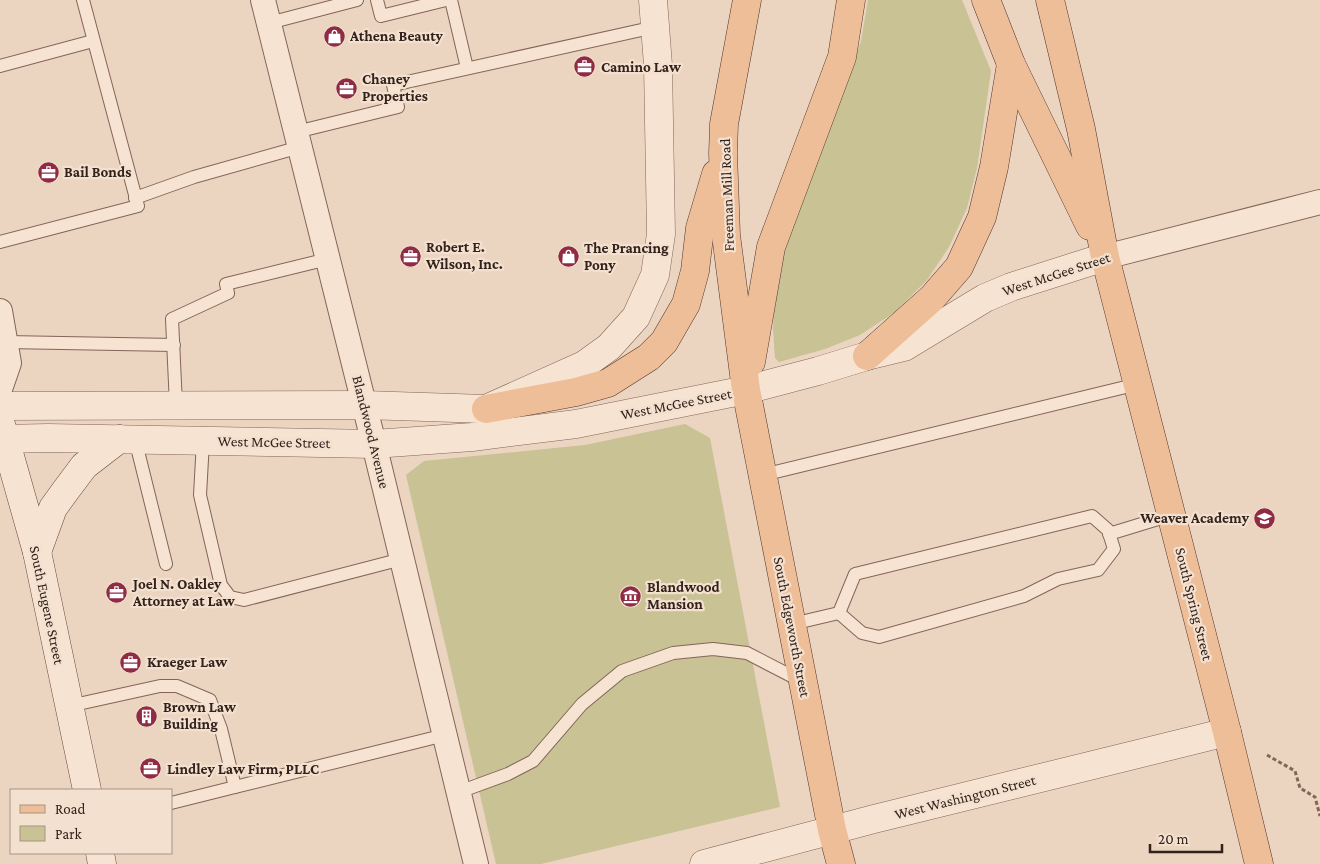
<svg xmlns="http://www.w3.org/2000/svg" width="1320" height="864" font-family="'Crimson Pro',serif">
  <rect width="100%" height="100%" fill="#ebd4c0"/>
  <g fill="#c8c294">
    <path d="M868 0H962L991 71 977 168 967 208 949 247 927 280 895 312 860 335 825 349 779 362 775 358 773 329 775 277 785 232 842 97 861 41Z"/>
    <path d="M685 424 710 438 780 807 541 864H496L406 475 424 461 585 445Z"/>
  </g>
  <g fill="none" stroke-linecap="round" stroke-linejoin="round">
    <defs>
      <g id="service">
        <path d="M377 0 381 16 446 0"/>
        <path d="M451 0 467 68"/>
        <path d="M269 23 357 0"/>
        <path d="M0 66 93 41"/>
        <path d="M296 132 398 107 393 85 655 27"/>
        <path d="M135 198 194 177 300 147"/>
        <path d="M0 242 138 206 83 0"/>
        <path d="M6 342 174 345"/>
        <path d="M176 405 172 319 228 293 226 284 328 259"/>
        <path d="M135 439 166 564"/>
        <path d="M203 441 200 495 221 585 230 597 244 600 402 559"/>
        <path d="M763 475 1138 384"/>
        <path d="M1092 516 1108 530 1114 549 1098 570 1058 579 1024 596 879 637 862 633 839 613 855 574Z"/>
        <path d="M1109 534 1171 515"/>
        <path d="M792 624 839 613"/>
        <path d="M69 706 160 686H177L210 700 221 729 235 787 171 803"/>
        <path d="M235 787 445 735"/>
        <path d="M459 792 508 774 533 761 582 704 622 671 673 653 713 649 747 653 803 682"/>
      </g>
      <g id="minor">
        <path d="M263 0 374 444 476 864"/>
        <path d="M1105 257 1320 202"/>
        <path d="M0 311 9 363 0 389"/>
      </g>
      <g id="tertiary">
        <path d="M0 406 364 405 486 409 584 365 609 347 636 317 655 275 661 234 658 65 653 0"/>
        <path d="M0 439 48 438 374 444 472 437 576 424 746 390 818 371 867 356 904 347 985 298 1011 287 1105 257"/>
        <path d="M704 864 874 819 1227 732"/>
      </g>
      <g id="secondary">
        <path d="M0 421 37 552 87 790"/>
        <path d="M37 552 53 508 66 490 84 466 119 439"/>
        <path d="M100 853 102 864"/>
      </g>
      <g id="primary">
        <path d="M747 0 724 124 723 153 726 235 746 390 832 830 841 864"/>
        <path d="M986 0 1011 64 1090 226"/>
        <path d="M1050 0 1081 129 1105 257 1227 732 1259 864"/>
        <path d="M867 356 932 298 959 267 982 217 994 167 1011 64"/>
        <path d="M751 362 771 247 842 57 851 0"/>
        <path d="M486 409 576 392 608 383 649 357 664 342 686 304 695 271 700 228 716 174"/>
      </g>
    </defs>
    <use href="#service" stroke="#836559" stroke-width="14"/>
    <use href="#minor" stroke="#836559" stroke-width="26"/>
    <use href="#tertiary" stroke="#836559" stroke-width="29"/>
    <use href="#secondary" stroke="#65473c" stroke-width="29"/>
    <use href="#primary" stroke="#51352d" stroke-width="29"/>
    <path stroke="#836559" stroke-width="3" stroke-dasharray="4 2.5" stroke-linecap="butt" d="M1267 755 1295 771 1300 788 1315 797 1320 816"/>
    <use href="#service" stroke="#f7e3d2" stroke-width="12"/>
    <use href="#minor" stroke="#f7e3d2" stroke-width="24"/>
    <use href="#tertiary" stroke="#f7e3d2" stroke-width="28"/>
    <use href="#secondary" stroke="#f7e3d2" stroke-width="28"/>
    <use href="#primary" stroke="#eebe98" stroke-width="28"/>
  </g>
  <defs>
    <symbol id="shop-disc" viewBox="-11 -11 22 22"><circle r="9.5" fill="#8f2c44" stroke="#f3e0cf"/><path d="M-5-2.5h2.3a2.7 3.5 0 0 1 5.4 0H5L5.5 6h-11ZM-1.5-2.5h3a1.5 2.3 0 0 0-3 0Z" fill="#fff"/></symbol>
    <symbol id="office-disc" viewBox="-11 -11 22 22"><circle r="9.5" fill="#8f2c44" stroke="#f3e0cf"/><path d="M-6-3h4V-5.5h4V-3h4V5H-6ZM-1-4.5V-3h2v-1.5ZM-6 0V1H6V0Z" fill="#fff"/></symbol>
    <symbol id="school-disc" viewBox="-11 -11 22 22"><circle r="9.5" fill="#8f2c44" stroke="#f3e0cf"/><path d="M0-5L7-2L0 1L-7-2ZM-4 1L0 2.5L4 1V4Q0 6-4 4Z" fill="#fff"/></symbol>
    <symbol id="museum-disc" viewBox="-11 -11 22 22"><circle r="9.5" fill="#8f2c44" stroke="#f3e0cf"/><path d="M0-6L6-3V-2H-6V-3ZM-5-1h2V3h-2ZM-1-1h2V3h-2ZM3-1h2V3H3ZM-6 4H6V6H-6Z" fill="#fff"/></symbol>
    <symbol id="building-disc" viewBox="-11 -11 22 22"><circle r="9.5" fill="#8f2c44" stroke="#f3e0cf"/><path d="M-4-6H4V6H1V3H-1V6H-4ZM-2.5-4.3h1.7v1.8h-1.7ZM.8-4.3h1.7v1.8H.8ZM-2.5-1h1.7V.8h-1.7ZM.8-1h1.7V.8H.8Z" fill="#fff"/></symbol>
  </defs>
  <g fill-rule="evenodd">
    <use href="#shop-disc" x="322" y="24" width="25" height="25"/>
    <use href="#office-disc" x="572" y="54" width="25" height="25"/>
    <use href="#office-disc" x="334" y="76" width="25" height="25"/>
    <use href="#office-disc" x="36" y="160" width="25" height="25"/>
    <use href="#office-disc" x="398" y="244" width="25" height="25"/>
    <use href="#shop-disc" x="556" y="244" width="25" height="25"/>
    <use href="#school-disc" x="1252" y="506" width="25" height="25"/>
    <use href="#office-disc" x="104" y="580" width="25" height="25"/>
    <use href="#museum-disc" x="618" y="584" width="25" height="25"/>
    <use href="#office-disc" x="118" y="650" width="25" height="25"/>
    <use href="#building-disc" x="134" y="704" width="25" height="25"/>
    <use href="#office-disc" x="138" y="756" width="25" height="25"/>
  </g>
  <g text-anchor="middle" stroke-width="4.5" stroke-linejoin="round" paint-order="stroke">
    <g font-size="15" font-weight="bold" fill="#33221c" stroke="#f3e0cf" text-anchor="start">
      <text x="350" y="41">Athena Beauty</text>
      <text x="601" y="72">Camino Law</text>
      <text x="362" y="84">Chaney<tspan x="362" dy="17">Properties</tspan></text>
      <text x="64" y="177">Bail Bonds</text>
      <text x="426" y="252">Robert E.<tspan x="426" dy="17">Wilson, Inc.</tspan></text>
      <text x="584" y="253">The Prancing<tspan x="584" dy="17">Pony</tspan></text>
      <text x="1249" y="523" text-anchor="end">Weaver Academy</text>
      <text x="133" y="589">Joel N. Oakley<tspan x="133" dy="17">Attorney at Law</tspan></text>
      <text x="647" y="592">Blandwood<tspan x="647" dy="17">Mansion</tspan></text>
      <text x="147" y="667">Kraeger Law</text>
      <text x="163" y="712">Brown Law<tspan x="163" dy="17">Building</tspan></text>
      <text x="167" y="774">Lindley Law Firm, PLLC</text>
    </g>
    <g font-size="15" fill="#33221c" stroke="#f3e0cf">
      <text transform="translate(727 195) rotate(-92)" y="5">Freeman Mill Road</text>
      <text transform="translate(1056 274) rotate(-18)" y="5">West McGee Street</text>
      <text transform="translate(676 404) rotate(-11)" y="5">West McGee Street</text>
      <text transform="translate(371 432) rotate(76)" y="5">Blandwood Avenue</text>
      <text transform="translate(274 442) rotate(1)" y="5">West McGee Street</text>
      <text transform="translate(1194 604) rotate(76)" y="5">South Spring Street</text>
      <text transform="translate(47 605) rotate(78)" y="5">South Eugene Street</text>
      <text transform="translate(792 627) rotate(79)" y="5">South Edgeworth Street</text>
      <text transform="translate(965 797) rotate(-14)" y="5">West Washington Street</text>
    </g>
  </g>
  <rect x="10" y="789" width="162" height="65" fill="#f3e0cf" stroke="#a69487"/>
  <rect x="20" y="805" width="25" height="8" fill="#eebe98" stroke="#a69487"/>
  <text x="55" y="814" font-size="15" fill="#33221c">Road</text>
  <rect x="20" y="826" width="25" height="15" fill="#c8c294" stroke="#a69487"/>
  <text x="55" y="839" font-size="15" fill="#33221c">Park</text>
  <path d="M1150 844v8h72v-8" fill="none" stroke="#33221c" stroke-width="2.5"/>
  <text x="1158" y="844" font-size="15" fill="#33221c" stroke="#f3e0cf" stroke-width="4" paint-order="stroke">20 m</text>
</svg>
